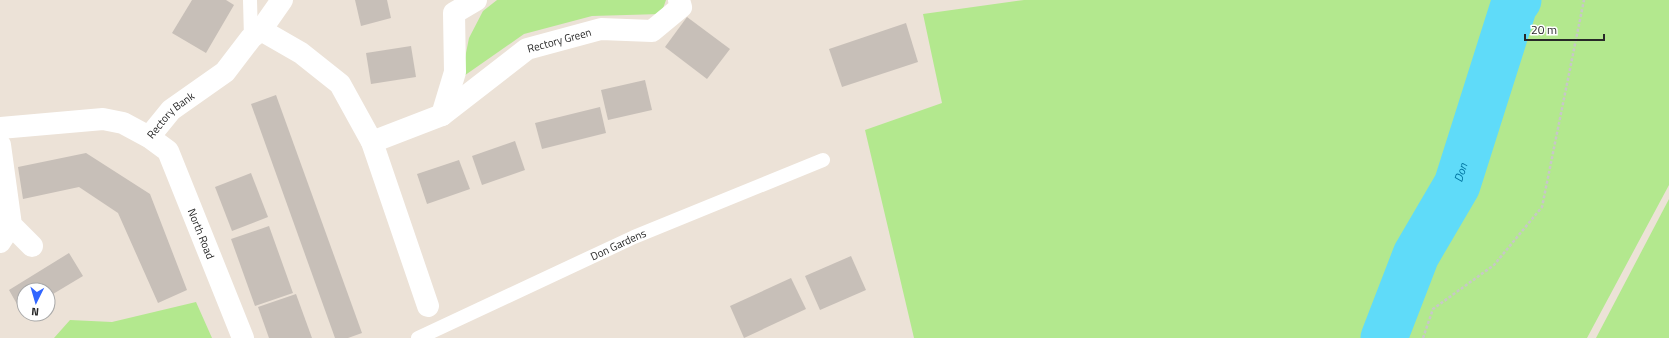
<svg xmlns="http://www.w3.org/2000/svg" width="1669" height="338" font-family="'Titillium Web',sans-serif">
  <rect width="100%" height="100%" fill="#ece2d7"/>
  <g fill="#b3e88e">
    <path d="M497 0H666L661 14 592 16 524 34 461 78 469 38 483 11Z"/>
    <path d="M1024 0H1669V185L1587 338H914L865 130 942 103 923 14Z"/>
    <path d="M1669 199V338H1596Z"/>
    <path d="M196 302 212 338H54L70 320 112 322Z"/>
  </g>
  <g fill="none" stroke-linecap="round" stroke-linejoin="round">
    <path stroke="#5fdbf9" stroke-width="47" id="s1" d="M1384 338 1416 255 1457 185 1514 5 1518 0"/>
  </g>
  <g fill="#c7bfb8">
    <path d="M192 0H226L234 5 206 53 172 33Z"/>
    <path d="M355 0H387L391 18 361 26Z"/>
    <path d="M687 17 730 49 707 79 665 47Z"/>
    <path d="M906 23 918 62 842 87 829 49Z"/>
    <path d="M411 46 416 77 371 84 366 53Z"/>
    <path d="M645 80 652 110 608 120 601 90Z"/>
    <path d="M276 95 362 333 348 338H335L251 104Z"/>
    <path d="M600 107 606 133 542 149 535 123Z"/>
    <path d="M515 141 525 170 482 185 472 156Z"/>
    <path d="M86 153 150 194 187 290 158 303 118 213 79 187 23 199 18 167Z"/>
    <path d="M459 160 470 189 427 204 417 174Z"/>
    <path d="M251 173 268 217 232 231 215 187Z"/>
    <path d="M269 226 293 293 255 306 231 239Z"/>
    <path d="M69 253 83 276 48 297V290H24V312L22 313 9 290Z"/>
    <path d="M851 256 866 290 820 310 805 276Z"/>
    <path d="M791 278 806 309 744 338 730 306Z"/>
    <path d="M296 294 312 338H269L258 307Z"/>
  </g>
  <g fill="none" stroke-linecap="round" stroke-linejoin="round">
    <path stroke="#c7c7c7" stroke-width="2.5" stroke-dasharray="3 2" stroke-linecap="butt" d="M1423 338 1433 309 1494 265 1542 207 1584 0"/>
    <g stroke="#fff" stroke-width="14">
      <path d="M250 0 251 38"/>
      <path id="s2" d="M418 338 634 237 823 160"/>
    </g>
    <g stroke="#fff" stroke-width="22">
      <path d="M261 30 301 53 340 84 372 142 428 306"/>
      <path d="M442 115 455 72 454 13 476 0"/>
      <path id="s3" d="M372 142 442 115 527 49 601 29 652 31 681 7 679 0"/>
      <path d="M0 145 11 225 32 246"/>
      <path d="M0 242 11 225"/>
    </g>
    <g stroke="#fff" stroke-width="22">
      <path id="s4" d="M0 128 103 119 123 123 149 137 168 151 243 338"/>
      <path id="s5" d="M149 137 171 110 225 72 251 38 261 30 282 0"/>
    </g>
  </g>
  <g text-anchor="middle" stroke-width="3" stroke-linejoin="round" paint-order="stroke">
    <g font-size="11" fill="#282828" stroke="#fff">
      <text dy="4" stroke="none"><textPath href="#s3" startOffset="216">Rectory Green</textPath></text>
      <text dy="4" stroke="none"><textPath href="#s5" startOffset="31">Rectory Bank</textPath></text>
      <text dy="4" stroke="none"><textPath href="#s4" startOffset="266">North Road</textPath></text>
      <text dy="4" stroke="none"><textPath href="#s2" startOffset="221">Don Gardens</textPath></text>
    </g>
    <g font-size="12" font-style="italic" fill="#0176a2" stroke="#fff">
      <text dy="4" stroke="none"><textPath href="#s1" startOffset="183">Don</textPath></text>
    </g>
  </g>
  <g transform="translate(36 302) rotate(185)"><circle r="19" fill="#ffffff" stroke="#a9a9a9"/>
  <path d="M0-3L7 15L0 10L-7 15Z" fill="#3166ff"/>
  <text y="-6" font-size="11" font-weight="bold" text-anchor="middle" fill="#282828">N</text>
  </g>
  <path d="M1525 34v6h79v-6" fill="none" stroke="#282828" stroke-width="2"/>
  <text x="1531" y="34" font-size="12" fill="#282828" stroke="#ffffff" stroke-width="3" paint-order="stroke">20 m</text>
</svg>
